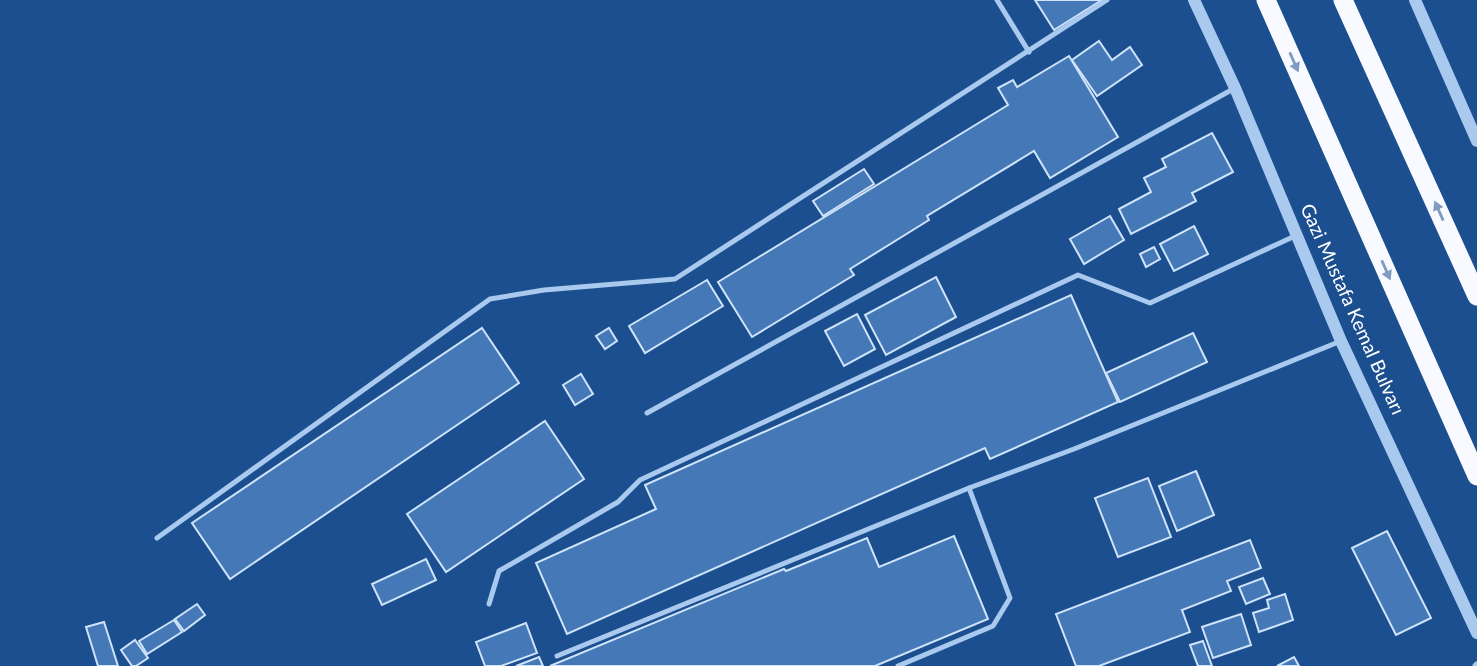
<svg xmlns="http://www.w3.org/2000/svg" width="1477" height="666" font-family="Lato,sans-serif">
  <rect width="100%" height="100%" fill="#1b4f8f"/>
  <g fill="#4478b7" stroke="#cfe3fa" stroke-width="2">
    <path d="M1035 0H1102L1054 30Z"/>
    <path d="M1099 41 1112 60 1130 47 1142 65 1097 96 1072 60Z"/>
    <path d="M1069 56 1118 137 1050 178 1034 151 927 216 929 220 850 269 854 275 752 337 718 282 1008 105 998 88 1013 80 1017 87Z"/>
    <path d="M1212 133 1233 172 1192 193 1196 201 1131 234 1119 209 1151 192 1144 178 1166 167 1162 159Z"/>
    <path d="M864 169 874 184 823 216 813 201Z"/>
    <path d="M1110 216 1124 240 1084 264 1070 239Z"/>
    <path d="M1194 226 1208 254 1174 271 1160 244Z"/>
    <path d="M1154 247 1160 259 1146 267 1140 254Z"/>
    <path d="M936 277 956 317 886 355 865 315Z"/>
    <path d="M707 280 723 306 645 353 629 326Z"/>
    <path d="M1071 295 1118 402 990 459 985 448 567 634 536 563 656 509 645 485Z"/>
    <path d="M857 314 875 349 844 366 825 331Z"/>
    <path d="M482 328 519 383 230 579 192 523Z"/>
    <path d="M609 328 617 341 605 349 596 336Z"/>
    <path d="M1193 333 1207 362 1120 402 1106 373Z"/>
    <path d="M581 374 593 394 575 405 563 385Z"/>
    <path d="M545 421 584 479 446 572 407 514Z"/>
    <path d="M1196 471 1214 515 1177 531 1159 486Z"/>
    <path d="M1148 478 1171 537 1118 557 1095 498Z"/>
    <path d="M1387 531 1431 618 1396 635 1352 548Z"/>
    <path d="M954 536 988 619 875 666H550L784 569 786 571 867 538 879 567Z"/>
    <path d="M1250 540 1261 568 1227 581 1231 591 1182 610 1190 632 1099 666H1076L1056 614Z"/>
    <path d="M426 559 436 580 382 605 372 584Z"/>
    <path d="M1263 578 1270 594 1246 604 1239 587Z"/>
    <path d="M1285 594 1293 620 1259 632 1253 613 1269 608 1267 600Z"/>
    <path d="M197 604 205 615 184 631 175 619Z"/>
    <path d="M1241 614 1251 645 1213 658 1202 627Z"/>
    <path d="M174 620 182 632 147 654 139 641Z"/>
    <path d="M104 622 118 666H98L86 627Z"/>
    <path d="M526 623 537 653 501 666H485L476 642Z"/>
    <path d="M135 640 148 658 136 666H132L121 650Z"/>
    <path d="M1203 641 1212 666H1198L1190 645Z"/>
    <path d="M539 657 543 666H516Z"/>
    <path d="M1294 657 1299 666H1277Z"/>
  </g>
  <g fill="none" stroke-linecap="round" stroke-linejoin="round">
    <g stroke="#a9c9ee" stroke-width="5">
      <path d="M997 0 1029 52"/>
      <path d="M647 413 1235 88"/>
      <path d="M157 538 490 299 544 290 675 279 1107 0"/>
      <path d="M489 604 499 571 618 502 640 480 1078 275 1150 303 1295 236"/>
      <path d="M557 656 969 488 1074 449 1341 341"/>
      <path d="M898 666 993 626 1010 598 969 488"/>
    </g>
    <path stroke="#a9c9ee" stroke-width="7" d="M1476 666 1477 665"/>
    <g stroke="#a9c9ee" stroke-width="12">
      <path d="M1194 0 1235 88 1341 341 1477 633"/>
      <path d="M1415 0 1477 141"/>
    </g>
    <g stroke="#f8faff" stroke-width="19">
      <path d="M1266 0 1477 476"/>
      <path d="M1343 0 1477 296"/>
    </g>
  </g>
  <defs><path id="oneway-solid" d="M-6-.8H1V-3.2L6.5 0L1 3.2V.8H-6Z" transform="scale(1.75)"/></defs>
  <g fill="#7e9cc1">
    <use href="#oneway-solid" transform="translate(1294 62) rotate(66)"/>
    <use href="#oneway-solid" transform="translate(1439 211) rotate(-114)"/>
    <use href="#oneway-solid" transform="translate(1386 270) rotate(66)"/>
  </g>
  <g text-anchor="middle" stroke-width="7" stroke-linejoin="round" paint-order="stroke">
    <g font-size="19" fill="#fff" stroke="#1b4f8f">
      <text transform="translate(1353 309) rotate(66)" y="7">Gazi Mustafa Kemal Bulvarı</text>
    </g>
  </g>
</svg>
